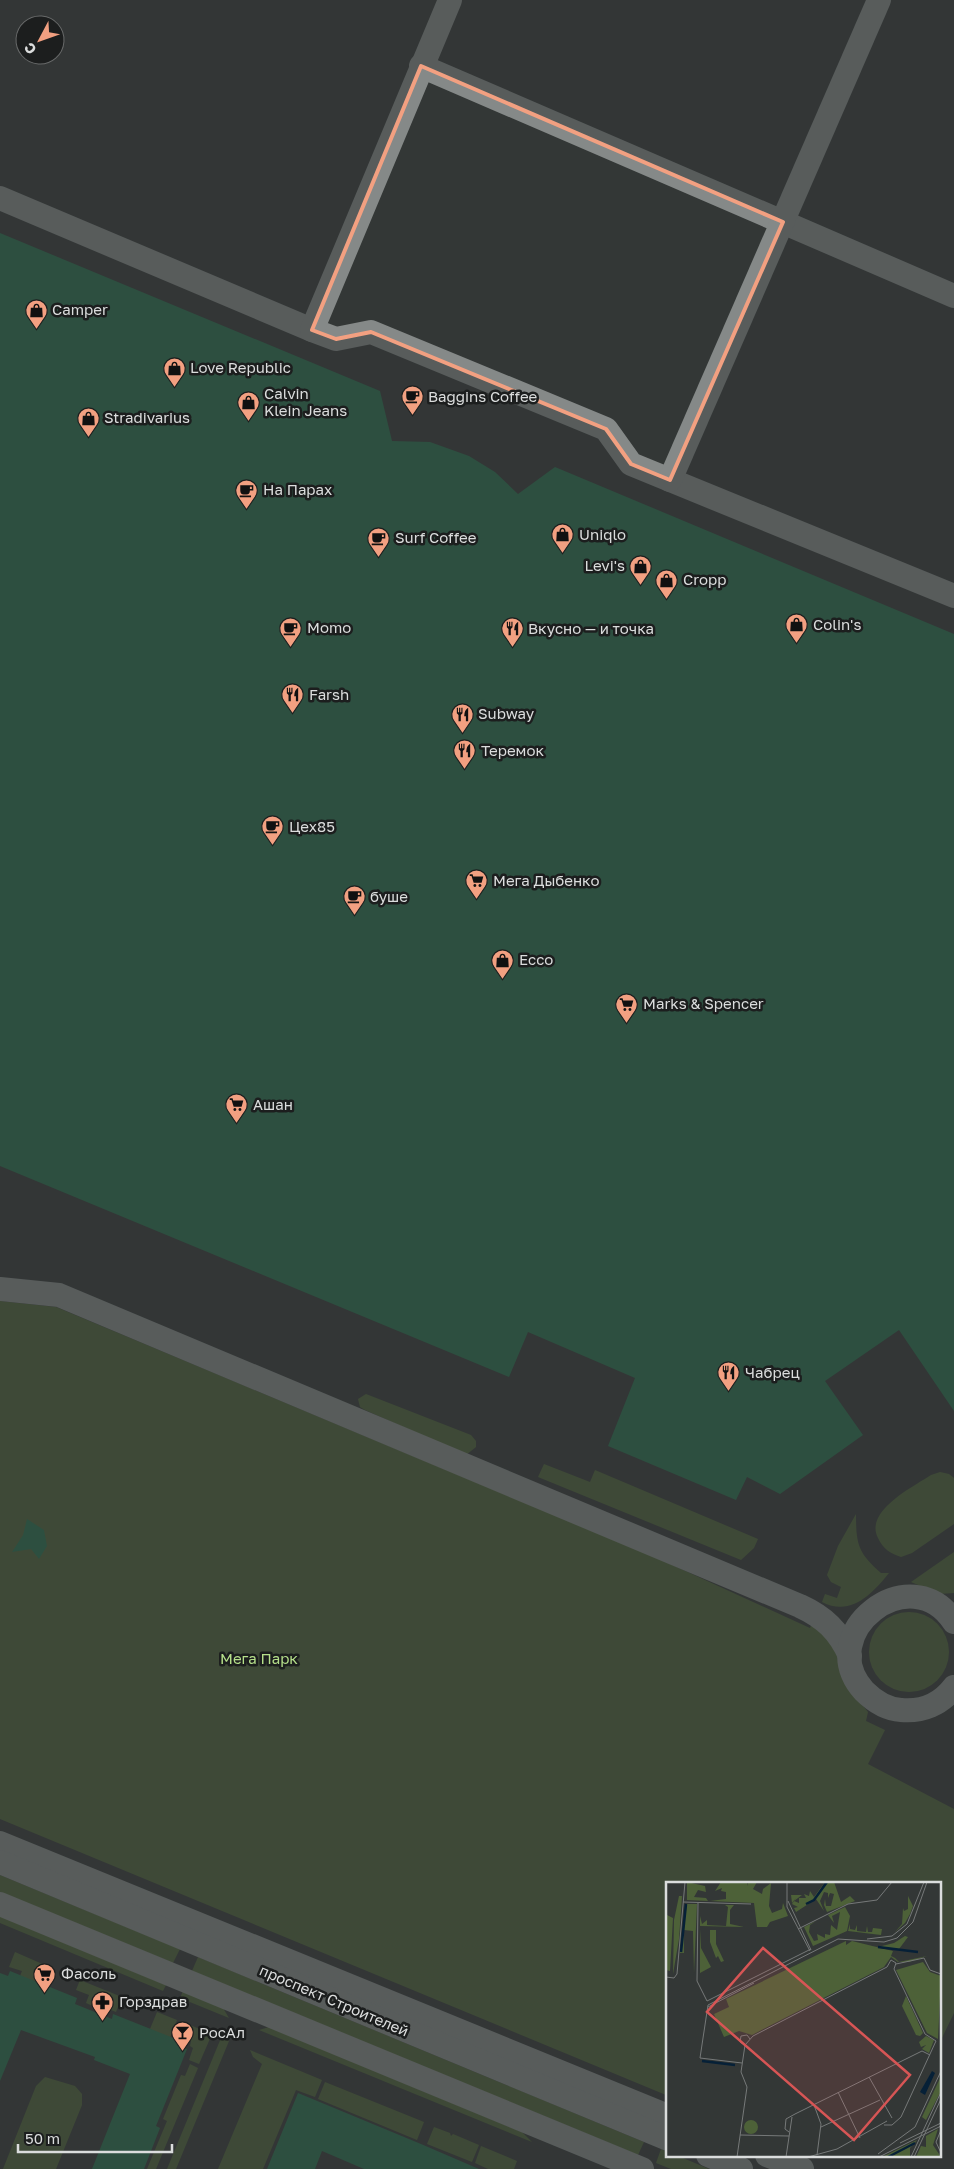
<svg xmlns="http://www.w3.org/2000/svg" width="954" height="2169" font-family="'Golos Text',sans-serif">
  <rect width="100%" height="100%" fill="#333736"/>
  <g fill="#4d6138">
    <path d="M0 1301 56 1307 657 1558 810 1628 812 1623 837 1646 846 1684 868 1712 866 1721 885 1730 868 1764 954 1809V2013L940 2042V1883H668V2095H666L0 1819Z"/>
    <path d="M366 1394 471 1435 476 1441V1447L466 1455 365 1410 360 1407 358 1399Z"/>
    <path d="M544 1464 590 1482 595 1470 758 1539 754 1548 741 1560 538 1477Z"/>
    <path d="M940 1472 949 1474 954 1478V1524L912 1553 901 1557C890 1553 883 1549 878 1538 864 1511 913 1487 931 1475Z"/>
    <path d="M856 1514C856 1544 858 1553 881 1573H889C872 1594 851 1617 822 1602L825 1594 837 1598 841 1587 831 1582 827 1575 838 1546Z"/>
    <path d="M954 1552V1593L939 1594 911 1582Z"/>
    <circle cx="909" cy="1652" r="40"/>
    <path d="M0 1875 180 1949 173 1963 0 1892Z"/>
    <path d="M0 1916 166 1985 163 1991 0 1923Z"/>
    <path d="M15 1952 47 1966 40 1984 20 1976 22 1971 9 1967Z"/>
    <path d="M198 1957 644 2142 638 2155 192 1971Z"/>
    <path d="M80 1980 122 1997 116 2012 96 2004 95 2007 86 2003 89 1995 76 1990Z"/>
    <path d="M183 1991 223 2008 229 2018 180 1998Z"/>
    <path d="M157 2012 177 2020 170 2038 150 2029Z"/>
    <path d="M185 2023 212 2034 199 2064 189 2060 193 2048 190 2046 191 2041 179 2036Z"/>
    <path d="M269 2027 522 2132 532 2142 259 2030Z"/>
    <path d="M221 2038 229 2041 176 2169H167Z"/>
    <path d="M250 2050 322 2080 315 2097 296 2090 263 2169H218L262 2064 253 2057Z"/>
    <path d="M190 2064 198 2068 156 2169H147L167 2121 163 2119 181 2075 185 2076Z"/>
    <path d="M45 2077 75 2086 82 2094V2105L56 2169H3L36 2086Z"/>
    <path d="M325 2082 424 2122 417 2140 318 2099Z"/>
    <path d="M434 2127 450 2133 451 2136 453 2134 479 2145 472 2162 427 2144Z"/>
    <path d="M481 2146 517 2161 514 2169H488L475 2163Z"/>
    <path d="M661 2149 668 2152V2155H676L709 2169H671L656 2163Z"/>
  </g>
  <g fill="#276d4c">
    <path d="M0 233 380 391 392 441 430 442 469 456 495 472 518 494 555 467 954 634V1411L899 1330 825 1381 863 1435 780 1494 747 1477 736 1500 608 1446 635 1378 528 1332 509 1377 0 1166Z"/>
    <path d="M27 1519 44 1530 47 1546 39 1559 31 1549 12 1552 23 1535Z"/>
    <path d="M10 1971 77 1998 75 2004 112 2019 113 2014 181 2041 179 2046 187 2049 156 2126 160 2128 144 2169H92L130 2074 94 2060 95 2057 21 2030 0 2081V1973L8 1976Z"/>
    <path d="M298 2093 421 2144 479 2169H364L322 2151 315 2169H267Z"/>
  </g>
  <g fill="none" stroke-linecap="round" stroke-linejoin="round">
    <g stroke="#858988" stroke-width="24">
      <path d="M421 66 954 296"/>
      <path d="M0 198 312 330 336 339 371 332 606 429 631 464 954 596"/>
      <path d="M312 330 450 0"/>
      <path d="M670 480 879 0"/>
      <path d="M0 1289 59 1295 800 1606C824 1617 839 1631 850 1656"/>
      <path d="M954 1622C911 1556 812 1633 864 1691 874 1701 886 1709 901 1710 922 1712 941 1704 954 1687"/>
      <path d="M0 1843 668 2116"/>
      <path d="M0 1862 668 2139"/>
      <path d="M0 1904 642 2169"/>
      <path d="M708 2155 741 2169"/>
      <path d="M767 2155 802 2169"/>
    </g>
  </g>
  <path d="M0 0H954V2169H0ZM421 66 783 222 670 480 631 464 606 429 371 332 336 339 312 330Z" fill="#333736" fill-opacity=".55" fill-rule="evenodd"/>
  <path fill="none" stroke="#f2a081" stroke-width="4" stroke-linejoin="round" d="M421 66 783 222 670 480 631 464 606 429 371 332 336 339 312 330Z"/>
  <defs>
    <symbol id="shop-pin" viewBox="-11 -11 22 30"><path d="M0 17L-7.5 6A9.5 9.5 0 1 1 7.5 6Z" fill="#f2a081" stroke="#1c1e1e"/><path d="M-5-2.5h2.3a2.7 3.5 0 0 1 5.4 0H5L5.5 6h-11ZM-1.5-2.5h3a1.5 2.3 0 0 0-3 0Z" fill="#111"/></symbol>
    <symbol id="cafe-pin" viewBox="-11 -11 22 30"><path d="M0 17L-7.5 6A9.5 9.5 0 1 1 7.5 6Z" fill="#f2a081" stroke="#1c1e1e"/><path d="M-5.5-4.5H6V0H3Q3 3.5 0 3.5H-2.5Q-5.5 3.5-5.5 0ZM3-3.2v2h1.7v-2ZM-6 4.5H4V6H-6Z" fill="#111"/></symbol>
    <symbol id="restaurant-pin" viewBox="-11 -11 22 30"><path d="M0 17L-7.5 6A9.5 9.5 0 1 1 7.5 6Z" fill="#f2a081" stroke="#1c1e1e"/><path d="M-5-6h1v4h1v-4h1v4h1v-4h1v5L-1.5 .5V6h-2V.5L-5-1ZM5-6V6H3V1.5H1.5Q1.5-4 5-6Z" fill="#111"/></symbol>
    <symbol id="supermarket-pin" viewBox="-11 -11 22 30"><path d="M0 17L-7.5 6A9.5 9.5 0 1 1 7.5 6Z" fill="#f2a081" stroke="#1c1e1e"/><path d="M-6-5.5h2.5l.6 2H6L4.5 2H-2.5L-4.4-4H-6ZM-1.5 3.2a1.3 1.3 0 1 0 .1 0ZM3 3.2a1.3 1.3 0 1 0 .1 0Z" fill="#111"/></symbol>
    <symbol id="pharmacy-pin" viewBox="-11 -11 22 30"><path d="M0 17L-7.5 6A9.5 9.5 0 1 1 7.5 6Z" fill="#f2a081" stroke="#1c1e1e"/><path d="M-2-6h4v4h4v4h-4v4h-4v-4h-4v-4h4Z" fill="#111"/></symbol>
    <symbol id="bar-pin" viewBox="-11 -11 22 30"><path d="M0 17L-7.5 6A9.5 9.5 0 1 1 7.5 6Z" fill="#f2a081" stroke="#1c1e1e"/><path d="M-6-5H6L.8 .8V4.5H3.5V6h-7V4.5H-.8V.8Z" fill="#111"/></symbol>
  </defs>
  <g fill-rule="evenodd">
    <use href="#shop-pin" x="24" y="298" width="25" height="34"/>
    <use href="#shop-pin" x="162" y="356" width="25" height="34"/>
    <use href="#cafe-pin" x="400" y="384" width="25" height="34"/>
    <use href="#shop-pin" x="236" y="390" width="25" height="34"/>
    <use href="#shop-pin" x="76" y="406" width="25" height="34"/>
    <use href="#cafe-pin" x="234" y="478" width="25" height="34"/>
    <use href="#shop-pin" x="550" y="522" width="25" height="34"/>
    <use href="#cafe-pin" x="366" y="526" width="25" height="34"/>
    <use href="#shop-pin" x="628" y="554" width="25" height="34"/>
    <use href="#shop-pin" x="654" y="568" width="25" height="34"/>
    <use href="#shop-pin" x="784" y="612" width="25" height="34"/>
    <use href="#cafe-pin" x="278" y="616" width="25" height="34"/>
    <use href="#restaurant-pin" x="500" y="616" width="25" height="34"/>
    <use href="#restaurant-pin" x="280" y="682" width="25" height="34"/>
    <use href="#restaurant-pin" x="450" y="702" width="25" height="34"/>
    <use href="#restaurant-pin" x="452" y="738" width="25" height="34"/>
    <use href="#cafe-pin" x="260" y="814" width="25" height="34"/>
    <use href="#supermarket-pin" x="464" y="868" width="25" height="34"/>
    <use href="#cafe-pin" x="342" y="884" width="25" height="34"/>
    <use href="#shop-pin" x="490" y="948" width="25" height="34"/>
    <use href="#supermarket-pin" x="614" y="992" width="25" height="34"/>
    <use href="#supermarket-pin" x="224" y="1092" width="25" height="34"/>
    <use href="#restaurant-pin" x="716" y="1360" width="25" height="34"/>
    <use href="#supermarket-pin" x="32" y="1962" width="25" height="34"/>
    <use href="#pharmacy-pin" x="90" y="1990" width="25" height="34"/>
    <use href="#bar-pin" x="170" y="2020" width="25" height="34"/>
  </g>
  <g text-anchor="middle" stroke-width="5" stroke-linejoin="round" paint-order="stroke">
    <g font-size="15" fill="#dbdddd" stroke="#1c1e1e" text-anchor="start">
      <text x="52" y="315">Camper</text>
      <text x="190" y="373">Love Republic</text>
      <text x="264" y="399">Calvin<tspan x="264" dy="17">Klein Jeans</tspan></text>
      <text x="428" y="402">Baggins Coffee</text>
      <text x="104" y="423">Stradivarius</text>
      <text x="263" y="495">На Парах</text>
      <text x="579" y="540">Uniqlo</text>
      <text x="395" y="543">Surf Coffee</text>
      <text x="625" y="571" text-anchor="end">Levi's</text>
      <text x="683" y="585">Cropp</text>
      <text x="813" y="630">Colin's</text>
      <text x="307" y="633">Momo</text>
      <text x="528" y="634">Вкусно — и точка</text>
      <text x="309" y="700">Farsh</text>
      <text x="478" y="719">Subway</text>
      <text x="481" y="756">Теремок</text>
      <text x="289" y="832">Цех85</text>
      <text x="493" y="886">Мега Дыбенко</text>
      <text x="370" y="902">буше</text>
      <text x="519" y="965">Ecco</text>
      <text x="643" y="1009">Marks &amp; Spencer</text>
      <text x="253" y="1110">Ашан</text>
      <text x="745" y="1378">Чабрец</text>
      <text x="61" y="1979">Фасоль</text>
      <text x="119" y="2007">Горздрав</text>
      <text x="199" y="2038">РосАл</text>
    </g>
    <g font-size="15" fill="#b5df8a" stroke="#1c1e1e">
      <text x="259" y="1664">Мега Парк</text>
    </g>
    <g font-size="15" fill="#dbdddd" stroke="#1c1e1e">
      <text transform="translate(334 2001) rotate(23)" y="5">проспект Строителей</text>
    </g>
  </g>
  <g transform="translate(666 1882)">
    <rect width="275" height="275" fill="#333736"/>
    <path d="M21 0 39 4 40 10 32 8 28 15 40 16 42 19 21 18ZM55 0H81V4L82 0H91L87 7 96 12 97 7 105 1 103 24 106 31 116 27 117 21 122 34 104 40 101 45H91L88 21 44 19 60 17V10L55 9 56 6 49 9ZM159 0 151 13 162 0H168L175 20 184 14 189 19 161 30 158 23 159 17 160 24H165L168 12 164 11 162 16V11L158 10 154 19 158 29 150 17 130 30 128 26 132 25 126 22 130 16 126 21 125 13H136L128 19 133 21V16H140L138 12 143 14 144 9 148 15ZM13 14H16L13 57 7 92 8 38ZM242 14 247 24 244 32 239 41 229 50 236 42 237 26 238 29 242 27ZM21 22H31L28 91 27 49 18 48V71H14ZM59 23H68L64 28V42L78 45 34 44V34L36 42 41 38V43L60 44 62 25ZM179 25 184 34 181 49 147 64 138 45 150 39 144 43 143 50 148 59 152 58 151 52 159 56V52L164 53 165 43 171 48 174 30 166 34 168 41 162 33ZM1 33 7 36 4 89 0 88ZM184 42V47L189 48 191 43V49L200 50 201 44 202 50H206L207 46 216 47 215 53 182 49ZM34 47 35 66 45 85 34 91ZM44 48H50V62L58 79 55 80 52 74 50 76 44 60ZM239 54 242 55 233 67 212 65 228 61ZM180 59V63L186 59 227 69 225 74 229 76 233 80 261 74 243 80H232L225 75 218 85 86 153 73 149 58 155 48 132 63 125 60 117ZM257 80 264 90 275 94 272 157 261 151 230 88ZM240 114 257 151 254 154 250 153 236 124ZM260 154 268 158 263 171 256 167 260 163 255 165 253 160ZM275 194V209L260 238 256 235ZM78 245a7 7 0 1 1 14 0a7 7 0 1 1-14 0ZM272 247 267 263 275 275H250L255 264 260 265V254ZM251 258 244 266V275H216Z" fill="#4d6138"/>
    <path d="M266 189 269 191 259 213 254 210Z" fill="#062037"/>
    <path fill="none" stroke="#062037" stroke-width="2.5" d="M140 22 148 18 161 0M212 65 252 70M15 70 20 22M36 179 69 183M222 275 249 261"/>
    <path fill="none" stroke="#767979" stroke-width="1" d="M121 0V25L144 69M122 19 145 68M17 20 85 22M32 21 31 99 41 119 145 67M132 47 182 22 211 18 226 0M201 57 226 54 241 42 258 0M230 82 258 76 264 88 275 92M0 95 8 96 11 92 19 0M42 125 88 101M79 163 74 160 75 154 81 153 84 157M76 181 34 176 42 123 172 57 218 60 231 56 247 40 261 0M203 195 226 236M172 210 194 256M148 223 155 242 151 273M155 245 214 218M275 248 270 260 275 271M123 250 119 247 120 237 129 232 256 169 264 173M74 253 123 254M234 261 275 241M212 272 249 245 275 189M71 275 81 205 75 190 79 163 87 154 221 85 225 78 230 81 228 87 259 152 270 159 235 235 226 243H218M120 275 126 235M142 275 171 267 221 239M213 275 275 244M245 275 275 210M248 275 275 217"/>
    <path fill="#d75555" fill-opacity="0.15" stroke="#d75555" stroke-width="2.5" d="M97 66 244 193 188 258 41 130Z"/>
    <rect width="275" height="275" fill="none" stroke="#dbdddd" stroke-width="2.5"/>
  </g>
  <g transform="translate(40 40) rotate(229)"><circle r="24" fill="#1c1e1e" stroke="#686a6a"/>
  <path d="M0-4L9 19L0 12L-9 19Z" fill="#f2a081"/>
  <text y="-8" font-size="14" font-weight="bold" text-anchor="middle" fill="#dbdddd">С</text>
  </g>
  <path d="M18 2144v8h154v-8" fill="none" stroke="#dbdddd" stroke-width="2.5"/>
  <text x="25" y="2144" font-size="15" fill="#dbdddd" stroke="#1c1e1e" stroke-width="4" paint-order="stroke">50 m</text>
</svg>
